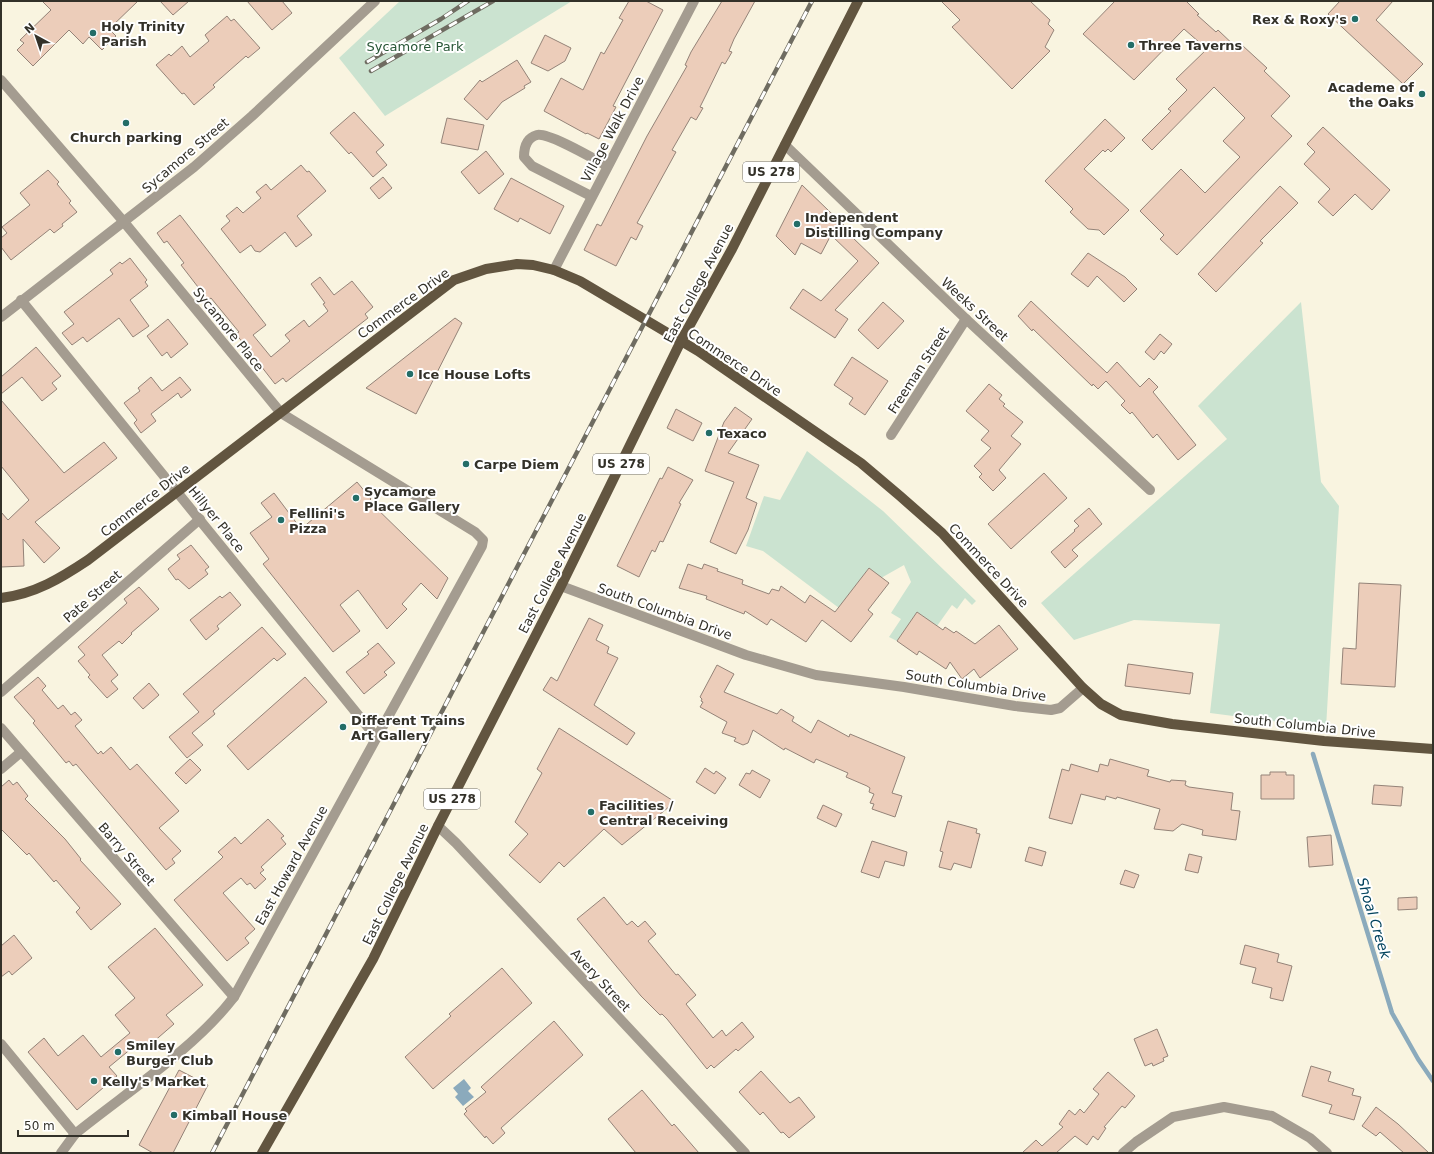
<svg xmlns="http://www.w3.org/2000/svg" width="1434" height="1154" font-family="'DejaVu Sans',sans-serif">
  <rect width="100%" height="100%" fill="#f9f4e0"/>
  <g fill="#cbe3d0">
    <path d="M400 1H572L385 116 339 58Z"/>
    <path d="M1301 302 1321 482 1339 506 1326 728 1210 713 1220 624 1134 620 1074 640 1041 603 1227 439 1198 406Z"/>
    <path d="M807 451 883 511 976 601 972 605 965 598 957 609 952 605 937 626 917 612 897 641 889 637 901 619 891 613 911 582 904 565 881 578 868 569 839 608 763 551 746 546 764 496 780 500Z"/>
  </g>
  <path fill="#8baabc" d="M464 1079 471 1088 468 1091 474 1097 463 1106 455 1097 458 1094 453 1088Z"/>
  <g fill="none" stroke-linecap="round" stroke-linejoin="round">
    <path stroke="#8baabc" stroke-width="4.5" d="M1313 754 1392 1013 1418 1059 1433 1081"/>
  </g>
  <g fill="#eccdba" stroke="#948378">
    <path d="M42 1H138L109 29 116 36 102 50 89 37 83 44 69 30 33 66 17 50 24 43 20 40 51 10Z"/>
    <path d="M160 1H189L173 15Z"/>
    <path d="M247 1H282L292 13 272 30Z"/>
    <path d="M629 1H646L663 10 613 106 616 107 599 139 587 133 586 134 544 111 561 78 583 90 601 52 604 54 623 20 619 18Z"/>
    <path d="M722 1H755L734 39 729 51 732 52 725 64 722 62 706 95 700 107 703 108 696 120 691 117 672 150 676 152 637 223 643 226 636 240 631 237 616 266 584 250 597 224 601 226 647 136 687 66 685 65 691 52Z"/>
    <path d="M941 1H1030L1050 20 1048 24 1054 30 1045 47 1050 51 1012 89 952 27 960 20Z"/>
    <path d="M1115 1H1186L1199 14 1197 15 1216 32 1218 30 1239 50 1243 46 1267 68 1264 71 1290 96 1271 116 1292 136 1177 255 1160 239 1164 235 1140 211 1181 169 1205 193 1240 157 1223 141 1245 118 1214 87 1152 150 1142 140 1171 111 1168 109 1187 90 1176 79 1207 49 1184 29 1134 80 1083 34Z"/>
    <path d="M1340 1H1393L1376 20 1423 64 1403 84 1328 14Z"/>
    <path d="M227 16 231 21 234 19 260 48 248 58 246 56 213 85 215 87 194 105 184 93 182 94 156 65 169 54 171 56 182 46 190 57 209 41 205 35Z"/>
    <path d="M545 35 571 48 565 61 548 71 531 63Z"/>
    <path d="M517 60 531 82 524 86 525 88 502 102 487 120 464 99 480 80 482 82Z"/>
    <path d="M354 112 384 145 376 152 387 165 373 177 351 152 349 154 330 133Z"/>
    <path d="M447 118 484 125 478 150 441 143Z"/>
    <path d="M1105 119 1125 138 1111 152 1108 149 1105 152 1103 150 1084 169 1129 210 1104 235 1099 230 1088 229 1070 212 1073 209 1045 181Z"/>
    <path d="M1323 127 1390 190 1372 210 1355 194 1333 216 1318 202 1330 189 1304 164 1315 152 1307 144Z"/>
    <path d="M486 151 504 174 479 194 461 172Z"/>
    <path d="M301 165 307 172 309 171 326 191 297 216 312 235 296 247 285 232 260 252 255 251 251 245 240 253 221 229 230 221 226 216 237 207 243 213 261 198 256 192 266 184 271 190Z"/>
    <path d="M48 170 59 182 57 184 71 201 69 203 77 212 62 224 63 226 54 233 50 229 11 260 1 247V238L7 233 2 227 30 205 20 193Z"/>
    <path d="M383 177 392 188 379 199 370 188Z"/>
    <path d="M511 178 564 206 550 234 520 218 518 222 494 209Z"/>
    <path d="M802 185 854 235 852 237 879 263 835 310 848 319 835 338 790 308 803 289 821 301 858 261 831 235 821 254 801 243 795 255 776 236Z"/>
    <path d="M1280 186 1298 203 1260 241 1263 243 1216 292 1198 274Z"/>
    <path d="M180 215 266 325 253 335 271 357 290 341 285 335 304 320 309 327 328 311 323 304 325 303 311 284 320 277 334 295 352 281 373 307 365 314 368 318 286 382 283 378 275 384 236 334 239 332 211 298 208 300 181 265 184 263 167 241 164 243 157 233Z"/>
    <path d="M1088 253 1125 277 1137 289 1124 302 1097 276 1088 287 1071 274Z"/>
    <path d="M130 258 147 280 145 282 148 286 130 300 149 326 133 337 119 318 87 342 83 337 72 345 62 333 74 324 64 312 113 274 110 270 120 262 122 264Z"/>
    <path d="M1031 301 1107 373 1117 362 1140 387 1149 378 1158 387 1153 392 1196 445 1178 460 1157 434 1153 438 1132 412 1130 414 1121 405 1125 401 1106 381 1098 389 1093 384 1092 386 1033 329 1032 331 1018 316Z"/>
    <path d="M883 302 904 321 878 349 858 330Z"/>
    <path d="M455 318 462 323 416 414 366 388Z"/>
    <path d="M168 319 188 344 171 358 167 352 162 356 147 336Z"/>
    <path d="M1160 334 1172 344 1164 354 1161 351 1154 360 1145 352Z"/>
    <path d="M36 347 61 376 52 383 57 389 42 401 22 377 1 394V377Z"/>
    <path d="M852 357 888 381 865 415 849 404 853 398 834 385Z"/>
    <path d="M151 377 162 391 180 377 191 390 181 398 178 393 151 414 156 421 141 433 134 423 137 420 124 403 140 391 138 388Z"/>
    <path d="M989 384 1002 395 999 399 1005 404 1003 406 1023 422 1011 436 1021 444 999 470 1006 478 993 491 979 477 982 474 974 466 991 448 981 440 989 431 966 411Z"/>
    <path d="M1 400 64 473 104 442 117 458 35 522 60 548 44 563 23 539 24 566 1 567V512L8 520 29 500 1 466Z"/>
    <path d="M735 407 752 419 728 453 759 465 746 498 757 503 748 530 736 554 710 542 734 482 705 471 724 422Z"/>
    <path d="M676 409 702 423 693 441 667 428Z"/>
    <path d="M668 467 693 480 679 503 681 504 663 542 660 541 655 552 652 550 639 577 617 566 660 478 662 479Z"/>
    <path d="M1044 473 1067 498 1011 549 988 524Z"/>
    <path d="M357 482 371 499 369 501 448 578 437 599 421 583 402 604 407 609 387 629 358 590 340 605 360 631 333 652 263 564 269 559 250 533 272 517 261 503 274 493 301 529Z"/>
    <path d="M1089 508 1102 524 1072 550 1078 556 1065 568 1051 552 1075 531 1074 530 1079 526 1074 521Z"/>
    <path d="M191 545 209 567 205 570 208 574 189 589 178 579 176 580 168 569 180 559 177 555Z"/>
    <path d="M688 564 702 569 704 564 718 569 717 571 743 580 742 584 769 594 772 589 779 591 781 586 805 603 810 595 835 612 869 568 889 583 868 610 873 614 851 642 822 620 806 642 771 619 767 625 745 611 744 614 706 599 707 596 679 588Z"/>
    <path d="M1359 583 1401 585 1395 687 1341 684 1343 648 1356 649Z"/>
    <path d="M139 587 159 609 131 633 132 634 122 644 119 641 102 655 118 675 111 681 118 689 107 698 88 677 90 675 78 661 85 655 78 647 127 603 124 599Z"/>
    <path d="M230 592 241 605 217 626 219 629 206 640 190 620 220 596 222 598Z"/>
    <path d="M917 612 943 630 945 627 954 633 956 631 975 644 999 625 1018 649 980 678 974 669 962 679 950 662 946 669 919 651 917 655 897 641Z"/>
    <path d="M589 618 603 625 596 640 609 647 607 653 618 658 594 705 635 733 627 745 543 690 551 677 557 681Z"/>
    <path d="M262 627 286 654 277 661 274 658 213 711 215 714 192 733 203 745 187 758 169 737 199 712 183 694Z"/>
    <path d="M378 643 395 663 384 672 387 675 364 694 346 672 369 654 367 652Z"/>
    <path d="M1128 664 1193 673 1190 694 1125 686Z"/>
    <path d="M717 665 734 674 724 692 777 714 781 709 794 717 792 721 811 733 818 720 849 737 850 734 905 757 892 793 902 796 895 817 872 809 874 804 870 803 874 794 869 792 870 788 867 786 846 777 848 773 816 759 814 763 785 748 784 750 753 730 748 743 743 745 734 741 736 738 722 733 727 722 700 707 703 702 701 701 702 699 700 697Z"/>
    <path d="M38 677 46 686 42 690 58 709 63 705 71 715 75 712 82 720 75 726 98 754 101 751 103 754 111 747 130 770 137 764 179 811 159 828 181 851 172 859 175 863 166 870 76 764 73 766 69 761 66 763 33 723 35 721 14 697Z"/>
    <path d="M305 677 327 702 248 770 227 746Z"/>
    <path d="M149 683 159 695 143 709 133 698Z"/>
    <path d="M559 728 675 802 622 845 604 829 564 867 559 862 540 883 509 855 528 834 515 822 542 773 537 769Z"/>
    <path d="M190 759 201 770 186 784 175 773Z"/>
    <path d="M1110 759 1149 770 1147 776 1170 782 1171 780 1186 781 1185 785 1189 787 1233 793 1231 810 1240 811 1236 840 1202 835 1203 830 1182 824 1173 831 1154 829 1160 809 1117 797 1116 799 1106 796 1105 800 1081 794 1072 824 1049 818 1062 769 1069 771 1071 764 1098 772 1100 764 1108 766Z"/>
    <path d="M705 768 714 774 716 771 726 778 715 794 696 782Z"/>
    <path d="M752 770 770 780 760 798 739 785 746 773 750 774Z"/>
    <path d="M1270 772H1286V775H1294V799H1261V775H1270Z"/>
    <path d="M9 780 13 785 17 782 28 796 25 799 65 839 81 859 80 860 121 904 91 930 76 912 80 908 56 880 54 882 29 853 27 855 1 829V787Z"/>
    <path d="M1374 785 1403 787 1401 806 1372 804Z"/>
    <path d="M823 805 842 814 836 827 817 818Z"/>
    <path d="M268 819 284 836 281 838 286 844 261 867 264 870 260 873 266 879 255 889 250 883 247 885 241 878 223 893 255 929 245 938 249 943 227 961 174 900 221 859 223 857 218 852 235 837 241 844Z"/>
    <path d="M948 821 977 829 976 833 980 834 971 868 954 863 951 870 939 867 943 852 940 851Z"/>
    <path d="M1331 835 1333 865 1309 867 1307 837Z"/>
    <path d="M872 841 907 852 904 866 885 861 879 878 861 872Z"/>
    <path d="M1029 847 1046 852 1042 866 1025 861Z"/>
    <path d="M1189 854 1202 857 1198 873 1185 870Z"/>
    <path d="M1125 870 1139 875 1134 888 1120 884Z"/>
    <path d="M604 897 627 925 632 921 638 927 645 921 656 934 648 941 676 975 678 974 696 995 686 1004 713 1038 722 1030 726 1036 742 1022 754 1037 738 1051 736 1049 714 1068 711 1065 707 1069 667 1019 662 1014 660 1015 641 996 577 919Z"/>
    <path d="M1417 897V909L1398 910V898Z"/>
    <path d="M155 928 203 985 166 1015 174 1024 144 1050 138 1043 109 1067 117 1076 77 1110 28 1052 44 1038 58 1056 83 1035 101 1057 130 1033 115 1015 135 998 108 967Z"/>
    <path d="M14 935 32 958 12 975 9 971 1 977V946Z"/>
    <path d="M1245 945 1279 954 1277 962 1292 966 1283 1001 1270 998 1272 988 1252 983 1256 968 1240 964Z"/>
    <path d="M502 968 532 1003 433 1089 405 1057 451 1016 449 1014Z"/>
    <path d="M554 1021 583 1055 501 1128 505 1133 493 1144 486 1136 485 1138 464 1114 467 1111 465 1109 486 1092 481 1087Z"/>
    <path d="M1157 1029 1168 1056 1163 1058 1164 1061 1153 1066 1152 1063 1145 1066 1134 1039Z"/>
    <path d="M1311 1066 1331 1072 1328 1081 1354 1089 1352 1095 1361 1097 1354 1120 1329 1113 1332 1105 1302 1096Z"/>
    <path d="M179 1070 208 1085 173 1153H153L139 1145Z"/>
    <path d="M761 1071 790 1103 799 1097 815 1117 789 1138 783 1132 781 1133 763 1112 760 1115 739 1092Z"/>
    <path d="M1108 1072 1135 1096 1125 1108 1122 1106 1104 1127 1106 1128 1098 1140 1093 1136 1087 1145 1075 1136 1056 1153H1022L1036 1140 1042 1146 1063 1127 1059 1124 1069 1110 1075 1115 1080 1109 1084 1113 1099 1094 1093 1089Z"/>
    <path d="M642 1090 672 1126 674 1124 699 1153H636L608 1119Z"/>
    <path d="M1376 1107 1398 1124 1429 1153H1404L1380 1132 1376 1136 1362 1126Z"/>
  </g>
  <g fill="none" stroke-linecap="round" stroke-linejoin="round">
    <g stroke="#a49c90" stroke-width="10">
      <path d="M1 80 124 222 281 413 475 532 483 540 482 546 234 997C194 1049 127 1092 75 1134L61 1153"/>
      <path d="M785 145 966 319 1150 490"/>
      <path d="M591 196 532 166 524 157C524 148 526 138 537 135 548 132 594 159 607 166"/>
      <path d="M554 270 694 1"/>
      <path d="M21 300 376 737"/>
      <path d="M1 317 194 167 252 116 375 1"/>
      <path d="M891 435 966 319"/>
      <path d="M561 586 746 655 816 675 904 687 1015 706 1051 710 1060 708 1083 688"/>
      <path d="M1 692 200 519"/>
      <path d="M1 728 234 997"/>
      <path d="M1 769 21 752"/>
      <path d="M438 826 456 843 745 1153"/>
      <path d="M1 1044 75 1134"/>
      <path d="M1123 1153 1136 1142 1173 1117 1224 1107 1272 1116 1310 1138 1327 1153"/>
    </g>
    <g stroke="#625540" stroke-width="10">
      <path d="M1 598C35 594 61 578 88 560L454 280 486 269 517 264 533 265 554 270 580 281 698 351 861 463 900 496 942 533 1083 688 1101 704 1121 715 1172 724 1324 741 1433 749"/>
      <path d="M262 1153 373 959 438 826 561 586 681 341 732 249 858 1"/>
    </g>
    <defs>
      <g id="rail">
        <path d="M367 62 441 19 468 1"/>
        <path d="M371 71 493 1"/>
        <path d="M212 1153 812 1"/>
      </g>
    </defs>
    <use href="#rail" stroke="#6f6c61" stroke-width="4.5"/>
    <use href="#rail" stroke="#fff" stroke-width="3" stroke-dasharray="9" stroke-linecap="butt"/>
  </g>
  <g fill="#236d67" stroke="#fff" stroke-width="1.5">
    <circle cx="1355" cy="19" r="4"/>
    <circle cx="93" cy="33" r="4"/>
    <circle cx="1131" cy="45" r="4"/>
    <circle cx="1422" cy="94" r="4"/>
    <circle cx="126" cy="123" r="4"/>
    <circle cx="797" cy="224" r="4"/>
    <circle cx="410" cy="374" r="4"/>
    <circle cx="709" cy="433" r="4"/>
    <circle cx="466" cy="464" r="4"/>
    <circle cx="356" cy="498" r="4"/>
    <circle cx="281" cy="520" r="4"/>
    <circle cx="343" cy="727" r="4"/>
    <circle cx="591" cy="812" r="4"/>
    <circle cx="118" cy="1052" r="4"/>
    <circle cx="94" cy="1081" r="4"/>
    <circle cx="174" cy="1115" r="4"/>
  </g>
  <g text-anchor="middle" stroke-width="4" stroke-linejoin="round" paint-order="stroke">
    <g fill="#fff" stroke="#706f69" stroke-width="1">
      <rect x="743" y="162" width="56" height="20" rx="3"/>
      <rect x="593" y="454" width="56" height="20" rx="3"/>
      <rect x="424" y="789" width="56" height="20" rx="3"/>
    </g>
    <g font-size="12" font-weight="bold" fill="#333129">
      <text x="771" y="176">US 278</text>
      <text x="621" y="468">US 278</text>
      <text x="452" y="803">US 278</text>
    </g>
    <g font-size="13" font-weight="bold" fill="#333129" stroke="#fff" text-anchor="start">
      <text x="1347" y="24" text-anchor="end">Rex &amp; Roxy's</text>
      <text x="101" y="31">Holy Trinity<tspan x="101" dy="15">Parish</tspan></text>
      <text x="1139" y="50">Three Taverns</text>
      <text x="1414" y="92" text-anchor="end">Academe of<tspan x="1414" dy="15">the Oaks</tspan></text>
      <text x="126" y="142" text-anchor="middle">Church parking</text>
      <text x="805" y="222">Independent<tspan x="805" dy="15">Distilling Company</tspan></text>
      <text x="418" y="379">Ice House Lofts</text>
      <text x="717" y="438">Texaco</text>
      <text x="474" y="469">Carpe Diem</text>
      <text x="364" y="496">Sycamore<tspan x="364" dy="15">Place Gallery</tspan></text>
      <text x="289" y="518">Fellini's<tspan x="289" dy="15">Pizza</tspan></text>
      <text x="351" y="725">Different Trains<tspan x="351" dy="15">Art Gallery</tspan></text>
      <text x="599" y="810">Facilities /<tspan x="599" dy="15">Central Receiving</tspan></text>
      <text x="126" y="1050">Smiley<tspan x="126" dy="15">Burger Club</tspan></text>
      <text x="102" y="1086">Kelly's Market</text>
      <text x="182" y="1120">Kimball House</text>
    </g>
    <g font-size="13" fill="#285636" stroke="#fff">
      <text x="415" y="51">Sycamore Park</text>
    </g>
    <g font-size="13" fill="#333129" stroke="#fff">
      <text transform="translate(612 129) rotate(-62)" y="5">Village Walk Drive</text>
      <text transform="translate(185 155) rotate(-40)" y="5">Sycamore Street</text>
      <text transform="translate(698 283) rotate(-62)" y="5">East College Avenue</text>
      <text transform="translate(403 303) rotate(-36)" y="5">Commerce Drive</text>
      <text transform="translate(975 309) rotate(43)" y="5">Weeks Street</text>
      <text transform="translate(229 329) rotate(51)" y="5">Sycamore Place</text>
      <text transform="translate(735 362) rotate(34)" y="5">Commerce Drive</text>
      <text transform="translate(918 370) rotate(-57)" y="5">Freeman Street</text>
      <text transform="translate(145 500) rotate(-38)" y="5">Commerce Drive</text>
      <text transform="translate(217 519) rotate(51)" y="5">Hillyer Place</text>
      <text transform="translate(989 565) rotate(47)" y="5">Commerce Drive</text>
      <text transform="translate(552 573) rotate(-63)" y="5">East College Avenue</text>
      <text transform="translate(92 596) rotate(-41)" y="5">Pate Street</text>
      <text transform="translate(665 611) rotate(20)" y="5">South Columbia Drive</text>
      <text transform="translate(976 685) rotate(9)" y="5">South Columbia Drive</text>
      <text transform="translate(1305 725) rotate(6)" y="5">South Columbia Drive</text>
      <text transform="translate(127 854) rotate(49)" y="5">Barry Street</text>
      <text transform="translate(291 865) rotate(-61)" y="5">East Howard Avenue</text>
      <text transform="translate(395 884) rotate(-64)" y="5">East College Avenue</text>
      <text transform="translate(601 980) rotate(47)" y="5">Avery Street</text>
    </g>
    <g font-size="14" font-style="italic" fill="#03435d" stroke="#fff">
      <text transform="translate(1374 918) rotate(73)" y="5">Shoal Creek</text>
    </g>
  </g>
  <rect width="1434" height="1154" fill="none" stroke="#333129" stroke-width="4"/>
  <g transform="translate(36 36) rotate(320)" stroke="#ffffff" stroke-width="3" paint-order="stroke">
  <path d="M0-3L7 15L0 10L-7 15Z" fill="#333129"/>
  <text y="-6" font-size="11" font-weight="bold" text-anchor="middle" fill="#333129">N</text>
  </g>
  <path d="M18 1130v6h110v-6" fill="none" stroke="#333129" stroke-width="2"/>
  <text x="24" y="1130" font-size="12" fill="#333129" stroke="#ffffff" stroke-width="3" paint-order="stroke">50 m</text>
</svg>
